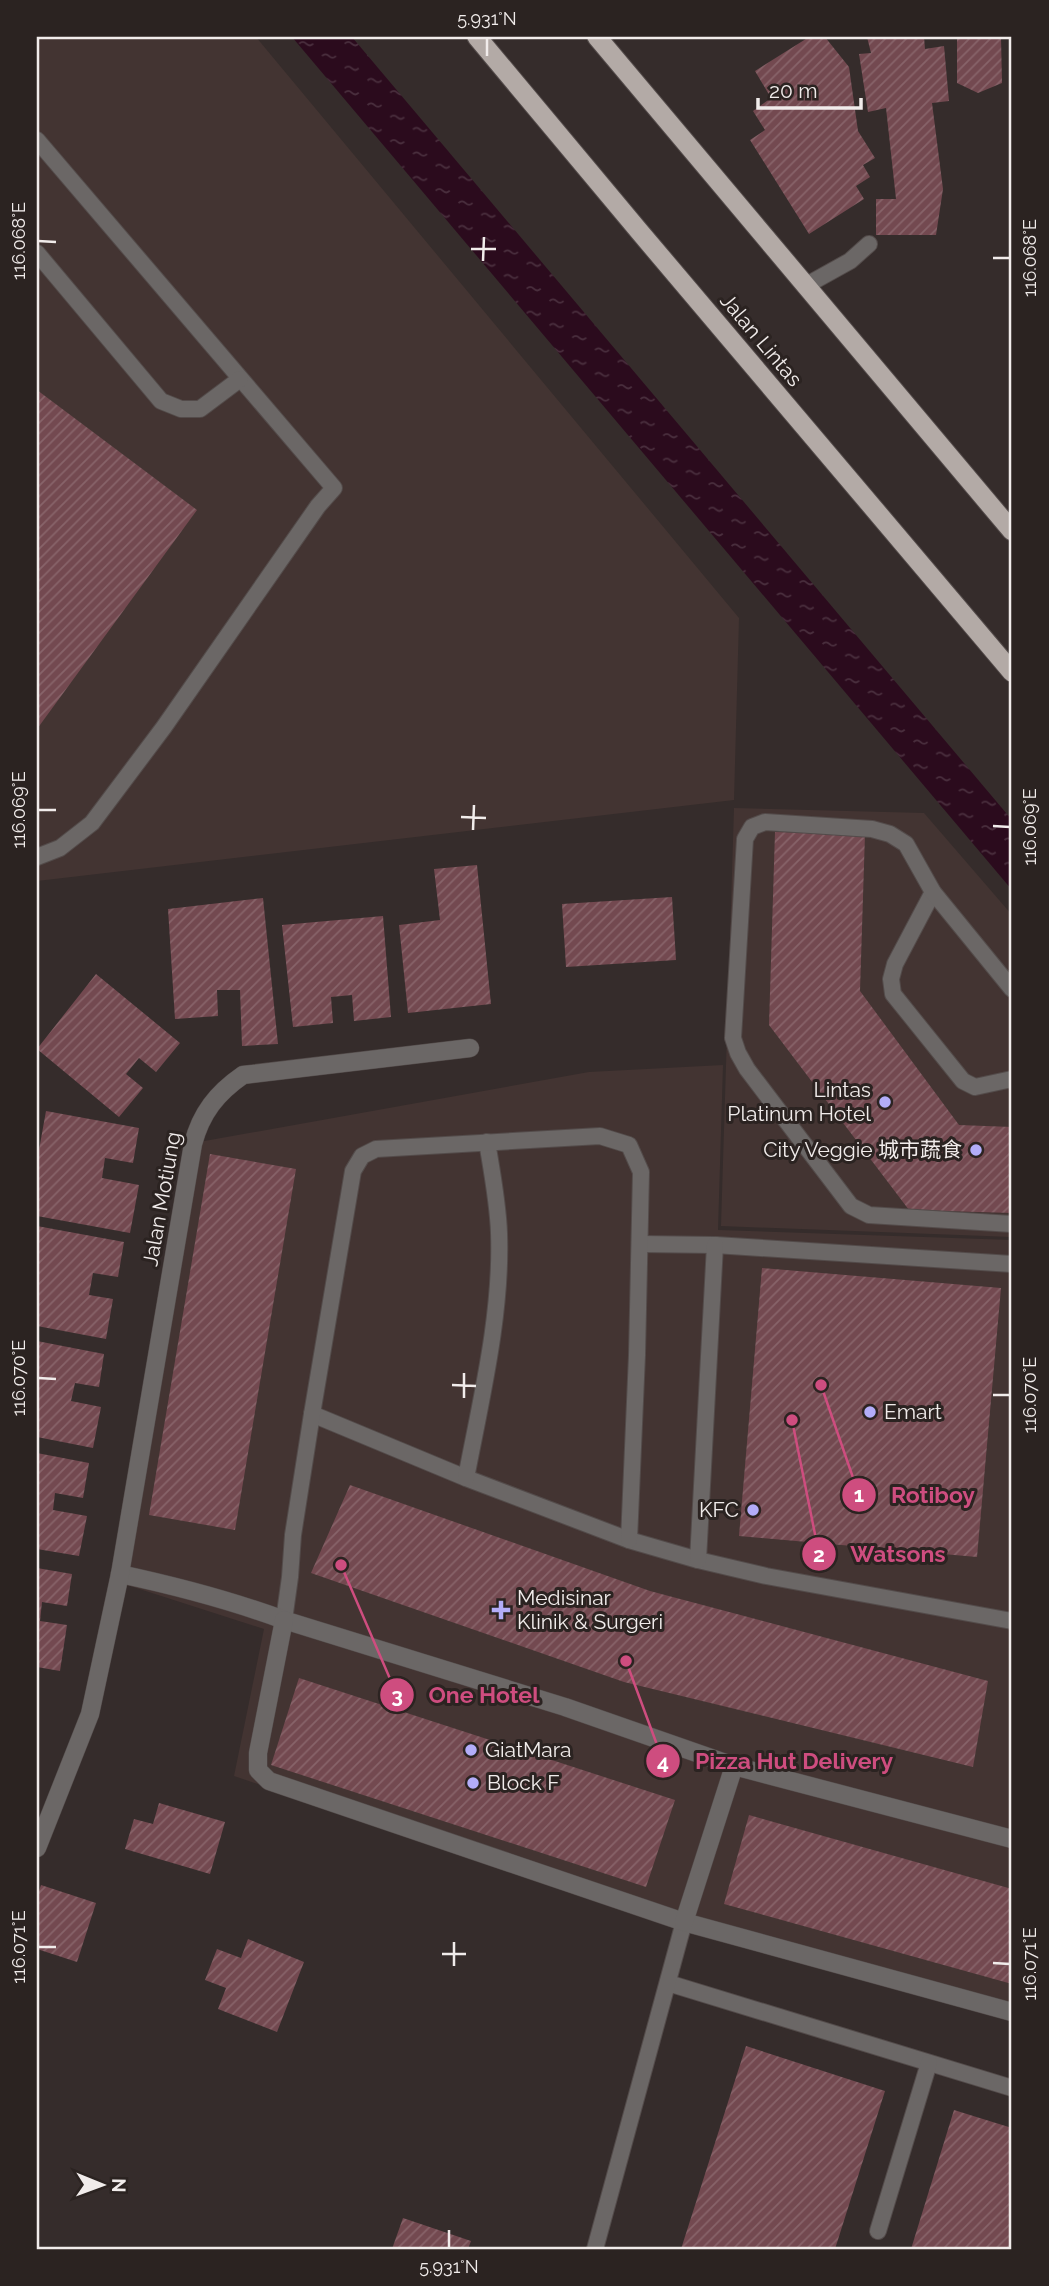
<svg xmlns="http://www.w3.org/2000/svg" width="1049" height="2286" font-family="Raleway,'Noto Sans SC',sans-serif">
  <defs>
    <pattern id="water-ripples" width="26" height="14" patternUnits="userSpaceOnUse" patternTransform="scale(1.75)"><rect width="26" height="14" fill="#2b0b1d"/><path d="M2 4q2-2 4 0t4 0M15 11q2-2 4 0t4 0" fill="none" stroke="#4a2f3e"/></pattern>
    <pattern id="building-hatch" width="6" height="6" patternUnits="userSpaceOnUse" patternTransform="scale(1.75)"><rect width="6" height="6" fill="#734950"/><path d="M-1 1l2-2M0 6l6-6M5 7l2-2" fill="none" stroke="#876369"/></pattern>
  </defs>
  <rect width="100%" height="100%" fill="#352c2b"/>
  <g fill="#433432">
    <path d="M37 37H256L739 618 734 800 37 881Z"/>
    <path d="M734 808 924 813 1012 915V1237L721 1226Z"/>
    <path d="M723 1065 718 1230 1012 1240V2016L675 1924 234 1776 264 1629 124 1584 199 1142 589 1072Z"/>
  </g>
  <path fill="url(#water-ripples)" d="M292 37H352L1012 820V890Z"/>
  <g fill="url(#building-hatch)">
    <path d="M809 37H825L849 67 858 131 875 158 863 165 870 177 856 186 864 199 809 234 750 140 765 130 753 111 771 98 755 71Z"/>
    <path d="M867 37H924L925 49 944 46 949 101 932 103 943 189 936 235H876V199H896L886 108 868 112 859 54 871 53Z"/>
    <path d="M957 37H1001L1002 83 978 93 957 83Z"/>
    <path d="M37 390 197 510 37 729Z"/>
    <path d="M775 832 865 834 860 991 959 1125 1012 1127V1213L909 1210 769 1025Z"/>
    <path d="M477 865 491 1004 408 1013 399 925 440 920 434 869Z"/>
    <path d="M672 897 676 960 566 967 562 904Z"/>
    <path d="M263 898 278 1044 242 1046 240 990H217L218 1016 175 1019 168 909Z"/>
    <path d="M383 916 391 1017 354 1021 352 995 331 997 333 1023 293 1027 282 925Z"/>
    <path d="M96 974 180 1043 156 1072 139 1058 126 1074 143 1088 119 1117 37 1049Z"/>
    <path d="M46 1111 139 1128 133 1163 105 1158 102 1178 139 1185 130 1233 37 1216V1161Z"/>
    <path d="M210 1154 296 1169 235 1530 149 1515Z"/>
    <path d="M37 1226 124 1242 118 1277 93 1273 89 1295 113 1299 106 1339 37 1326Z"/>
    <path d="M762 1268 1001 1288 977 1557 739 1536Z"/>
    <path d="M37 1341 104 1354 99 1387 75 1383 71 1401 101 1407 93 1448 37 1437Z"/>
    <path d="M37 1453 89 1463 83 1498 55 1493 53 1510 87 1516 79 1556 37 1549Z"/>
    <path d="M350 1485 650 1591 988 1681 973 1767 624 1682 311 1573Z"/>
    <path d="M37 1568 72 1574 67 1606 42 1602 40 1621 67 1625 60 1671 37 1667Z"/>
    <path d="M299 1678 675 1800 646 1887 271 1765Z"/>
    <path d="M159 1803 225 1822 210 1874 125 1849 134 1819 153 1824Z"/>
    <path d="M749 1815 1012 1889V1984L724 1904Z"/>
    <path d="M41 1885 96 1903 77 1962 37 1949V1897Z"/>
    <path d="M248 1939 304 1962 277 2032 218 2009 226 1988 205 1980 217 1949 241 1958Z"/>
    <path d="M746 2046 885 2091 835 2249H681Z"/>
    <path d="M954 2110 1012 2128V2249H911Z"/>
    <path d="M403 2218 471 2241 468 2249H392Z"/>
  </g>
  <g fill="none" stroke-linecap="round" stroke-linejoin="round">
    <defs>
      <g id="service">
        <path d="M37 140 334 488 318 506 164 727 92 823 60 848 37 857"/>
        <path d="M37 253 161 401 181 409H200L240 379"/>
        <path d="M805 286 850 261 869 244"/>
        <path d="M933 892 895 964 891 979 893 994 963 1081 975 1087 1012 1079"/>
        <path d="M1012 989 933 892 906 844 890 834 872 829 765 822 752 827 745 839 733 1038 738 1053 747 1069 851 1206 869 1215 1012 1224"/>
        <path d="M641 1244 715 1245 1012 1264"/>
        <path d="M312 1414 466 1478 629 1540 698 1560 766 1576 1012 1621"/>
        <path d="M466 1478C481 1399 502 1314 499 1233 498 1203 492 1172 487 1142"/>
        <path d="M698 1560 715 1245"/>
        <path d="M284 1620 290 1577 293 1535 312 1414 353 1171 362 1156 376 1149 600 1136 629 1145 641 1172 637 1355 629 1540"/>
        <path d="M668 1983 1012 2088"/>
        <path d="M878 2231 929 2063"/>
        <path d="M595 2249 684 1922"/>
      </g>
      <g id="minor">
        <path d="M120 1574C176 1586 230 1600 284 1620L565 1707 734 1766 1012 1839"/>
        <path d="M284 1620 258 1753V1770L269 1781 684 1922 1012 2012"/>
        <path d="M37 1848 90 1714 120 1574 193 1144C201 1113 217 1093 243 1075L470 1048"/>
        <path d="M684 1922 734 1766"/>
      </g>
      <g id="trunk">
        <path d="M477 37 639 231 1012 672"/>
        <path d="M597 37 1012 531"/>
      </g>
    </defs>
    <use href="#service" stroke="#534b4a" stroke-width="18"/>
    <use href="#minor" stroke="#534b4a" stroke-width="19"/>
    <use href="#trunk" stroke="#534b4a" stroke-width="21"/>
    <use href="#service" stroke="#6b6766" stroke-width="16"/>
    <use href="#minor" stroke="#6b6766" stroke-width="18"/>
    <use href="#trunk" stroke="#b3aaa6" stroke-width="19"/>
  </g>
  <path fill="none" stroke="#f1eceb" stroke-width="2.5" d="M487 56V38M38 241 56 242M471 249H496M993 258H1010M483 261 484 237M38 810H56M461 817 486 818M993 826 1010 827M473 830 474 805M38 1378 56 1379M452 1385 476 1386M993 1395H1010M464 1398V1373M38 1947H56M442 1954H466M993 1963 1010 1964M454 1966V1942M449 2248V2230"/>
  <g fill="#b3adf9" stroke="#2b2321" stroke-width="2.5">
    <circle cx="885" cy="1102" r="7"/>
    <circle cx="976" cy="1150" r="7"/>
    <circle cx="870" cy="1412" r="7"/>
    <circle cx="753" cy="1510" r="7"/>
    <path d="M497.5 1599.5h7v7h7v7h-7v7h-7v-7h-7v-7h7z"/>
    <circle cx="471" cy="1750" r="7"/>
    <circle cx="473" cy="1783" r="7"/>
  </g>
  <g text-anchor="middle" stroke-width="6" stroke-linejoin="round" paint-order="stroke">
    <g font-size="21" fill="#f1eceb" stroke="#2b2321">
      <text transform="translate(761 340) rotate(50)" y="7">Jalan Lintas</text>
      <text transform="translate(162 1199) rotate(-80)" y="7">Jalan Motiung</text>
    </g>
    <g font-size="21" fill="#f1eceb" stroke="#2b2321" text-anchor="start">
      <text x="871" y="1097" text-anchor="end">Lintas<tspan x="871" dy="24">Platinum Hotel</tspan></text>
      <text x="962" y="1157" text-anchor="end">City Veggie 城市蔬食</text>
      <text x="884" y="1419">Emart</text>
      <text x="739" y="1517" text-anchor="end">KFC</text>
      <text x="517" y="1605">Medisinar<tspan x="517" dy="24">Klinik &amp; Surgeri</tspan></text>
      <text x="485" y="1757">GiatMara</text>
      <text x="487" y="1790">Block F</text>
    </g>
  </g>
  <path fill="none" stroke="#ce4d7f" stroke-width="2.5" d="M821 1385L859 1495M792 1420L819 1554M341 1565L397 1695M626 1661L663 1761"/>
  <g fill="#ce4d7f" stroke="#2b2321" stroke-width="2.5">
    <circle cx="821" cy="1385" r="7"/>
    <circle cx="792" cy="1420" r="7"/>
    <circle cx="341" cy="1565" r="7"/>
    <circle cx="626" cy="1661" r="7"/>
    <circle cx="859" cy="1495" r="18"/>
    <circle cx="819" cy="1554" r="18"/>
    <circle cx="397" cy="1695" r="18"/>
    <circle cx="663" cy="1761" r="18"/>
  </g>
  <g font-size="21" text-anchor="middle" font-weight="bold" fill="#fff">
    <text x="859" y="1502">1</text>
    <text x="819" y="1562">2</text>
    <text x="397" y="1703">3</text>
    <text x="663" y="1769">4</text>
  </g>
  <g font-size="23" text-anchor="middle" font-weight="bold" fill="#ce4d7f" stroke="#2b2321" stroke-width="6" stroke-linejoin="round" paint-order="stroke">
    <text x="933" y="1503">Rotiboy</text>
    <text x="898" y="1562">Watsons</text>
    <text x="484" y="1703">One Hotel</text>
    <text x="794" y="1769">Pizza Hut Delivery</text>
  </g>
  <rect width="1049" height="2286" fill="none" stroke="#2b2321" stroke-width="77"/>
  <g transform="translate(102 2185) rotate(91)" stroke="#2b2321" stroke-width="5" paint-order="stroke">
  <path d="M0-5L12 26L0 18L-12 26Z" fill="#f1eceb"/>
  <text y="-10" font-size="19" font-weight="bold" text-anchor="middle" fill="#f1eceb">N</text>
  </g>
  <path d="M758 98v10h103v-10" fill="none" stroke="#f1eceb" stroke-width="3.5"/>
  <text x="769" y="98" font-size="21" fill="#f1eceb" stroke="#2b2321" stroke-width="5" paint-order="stroke">20 m</text>
  <rect x="38" y="38" width="972" height="2210" fill="none" stroke="#f1eceb" stroke-width="2.5"/>
  <g font-size="18" text-anchor="middle" fill="#f1eceb">
    <text x="487" y="25">5.931°N</text>
    <text transform="translate(19 241) rotate(-90)" y="6">116.068°E</text>
    <text transform="translate(1030 258) rotate(-90)" y="6">116.068°E</text>
    <text transform="translate(19 810) rotate(-90)" y="6">116.069°E</text>
    <text transform="translate(1030 827) rotate(-90)" y="6">116.069°E</text>
    <text transform="translate(19 1378) rotate(-90)" y="6">116.070°E</text>
    <text transform="translate(1030 1395) rotate(-90)" y="6">116.070°E</text>
    <text transform="translate(19 1947) rotate(-90)" y="6">116.071°E</text>
    <text transform="translate(1030 1964) rotate(-90)" y="6">116.071°E</text>
    <text x="449" y="2273">5.931°N</text>
  </g>
</svg>
